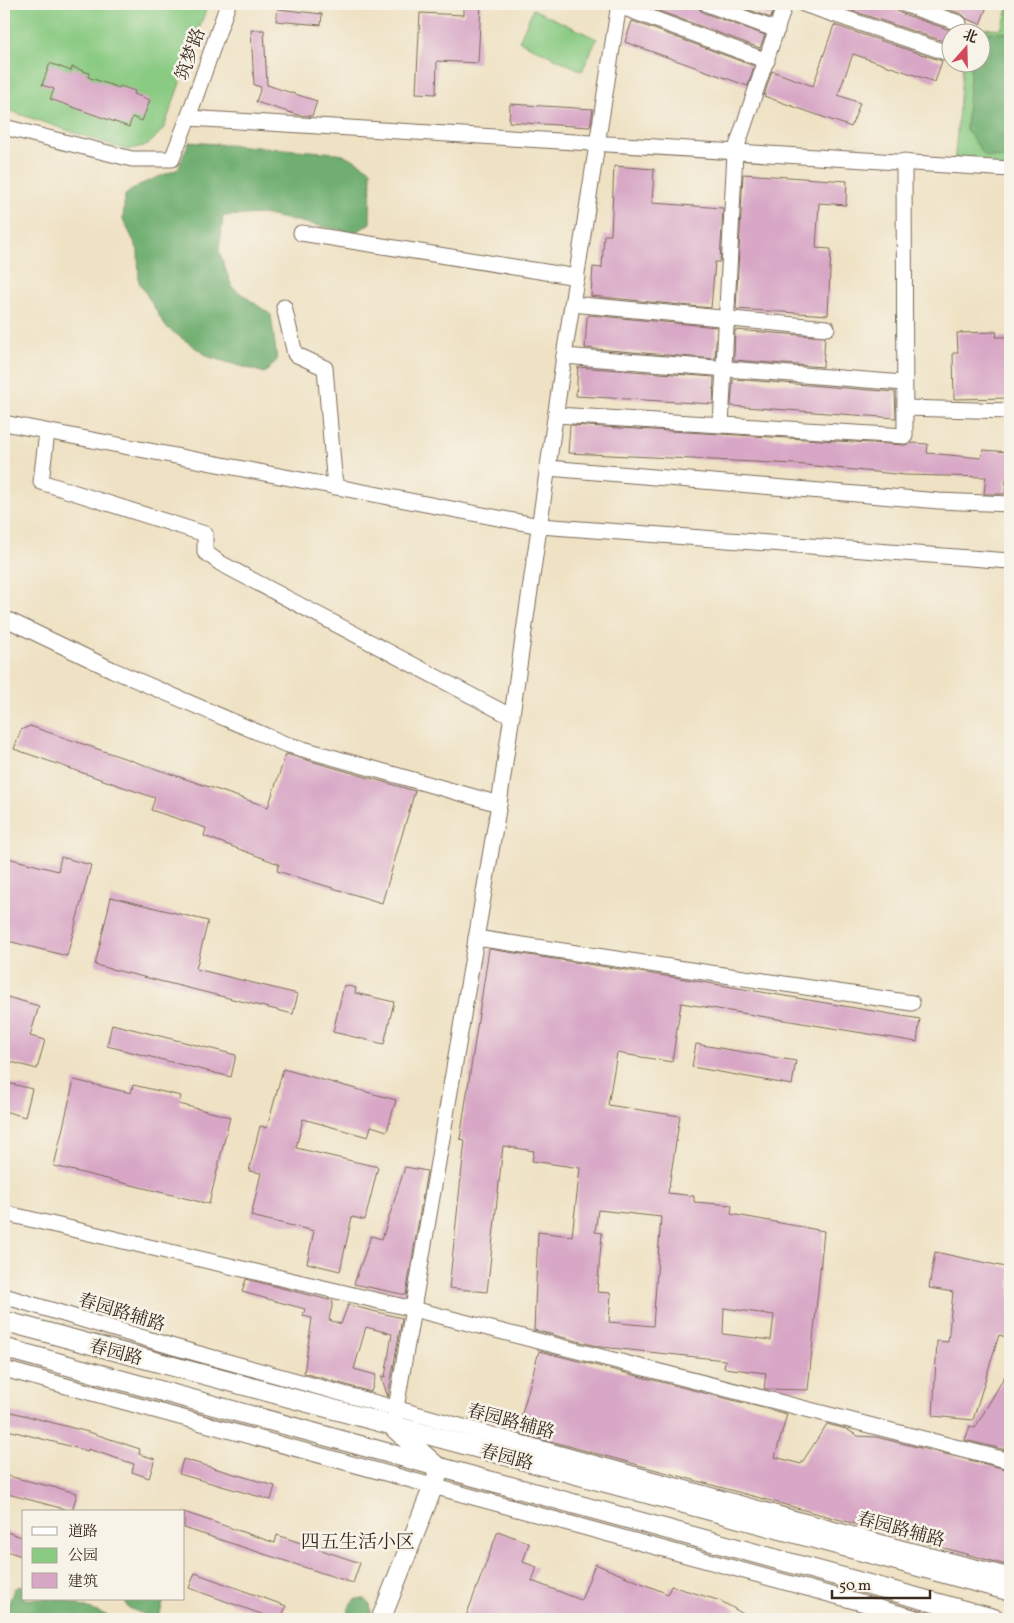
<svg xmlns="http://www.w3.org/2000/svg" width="1014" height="1623" font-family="Vollkorn,'Noto Serif SC',serif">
  <rect width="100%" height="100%" fill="#f7f3e8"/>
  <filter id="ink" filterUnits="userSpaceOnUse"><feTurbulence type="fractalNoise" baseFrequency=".02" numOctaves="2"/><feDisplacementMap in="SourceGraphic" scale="10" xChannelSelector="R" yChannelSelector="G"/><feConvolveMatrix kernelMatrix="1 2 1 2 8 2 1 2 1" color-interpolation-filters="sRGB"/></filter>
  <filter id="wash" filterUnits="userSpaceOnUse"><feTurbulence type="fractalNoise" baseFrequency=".0096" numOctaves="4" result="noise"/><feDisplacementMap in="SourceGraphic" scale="20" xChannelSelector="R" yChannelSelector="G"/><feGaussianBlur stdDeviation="1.12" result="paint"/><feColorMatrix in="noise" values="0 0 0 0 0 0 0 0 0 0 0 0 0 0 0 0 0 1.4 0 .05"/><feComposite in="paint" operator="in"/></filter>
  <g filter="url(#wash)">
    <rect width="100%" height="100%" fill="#efe2c4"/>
    <g fill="#8acb83" stroke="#627a50">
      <path d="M4 4H208L164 128 148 145 126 150 4 109Z"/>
      <path d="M1010 4V169L954 165 963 63 982 62V32H966V28L1001 29Z"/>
      <path d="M533 9 597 39 582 71 519 41Z"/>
    </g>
    <g fill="#6faf71" stroke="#556c48">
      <path d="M980 32H981L1010 33V159L985 156 966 129 971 63 982 62Z"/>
      <path d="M189 142 337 153 351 158 371 170 370 223 355 233 262 214 223 216 219 251 232 287 271 315 277 360 265 373 209 357 166 327 139 282 138 250 123 219 125 195 139 185 178 169Z"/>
      <path d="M22 1585 24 1599H61L109 1616 110 1619H6L5 1614 14 1589Z"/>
      <path d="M164 1599 160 1613 154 1618 128 1608 125 1600Z"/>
      <path d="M356 1599H364L370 1604 371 1612 369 1619H345L351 1603Z"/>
    </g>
    <g id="blocks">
      <g fill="#d8a7c6" fill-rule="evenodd">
        <path d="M464 4H481L478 63 437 61 436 94 416 93 420 13 464 15Z"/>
        <path d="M640 4H698L700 10 704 13 765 35 760 48Z"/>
        <path d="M733 4H775L771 18Z"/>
        <path d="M832 4H894L896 10 900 13 953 31 949 43Z"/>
        <path d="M931 4H988L980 24 967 19 962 14Z"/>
        <path d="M278 9 322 14 321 25 276 21Z"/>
        <path d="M632 21 754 66 748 86 625 42Z"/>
        <path d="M834 25 942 61 935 82 853 54 838 95 860 103 851 127 764 96 772 71 813 86Z"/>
        <path d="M251 30H264L267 85 317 101 312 116 298 115 256 102 261 87 254 85Z"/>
        <path d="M50 63 71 71 72 67 89 73 88 77 119 88 120 86 135 91 134 94 150 100 142 121 132 117 129 127 50 99 54 89 42 85Z"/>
        <path d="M510 104 593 109 590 127 509 122Z"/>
        <path d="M614 166 654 169 652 203 723 208 720 262H715L711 308 591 296 593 267 602 268 604 235H611Z"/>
        <path d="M743 174 847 181 846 205 819 203 816 248 831 249 828 315 736 309Z"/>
        <path d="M589 315 717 327 715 359 585 348 587 318Z"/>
        <path d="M735 330 825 337 823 367 734 360Z"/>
        <path d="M997 332 996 337H1010V398L954 399 953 353H958L957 333Z"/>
        <path d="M578 367 714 377 713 404 576 396Z"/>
        <path d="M733 379 895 392 896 418 731 406Z"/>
        <path d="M570 425 904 445 911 443 928 444 927 453 981 458 983 450 1010 452V479H1006L1005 494H984L986 477 905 475 795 464 568 453Z"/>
        <path d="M30 726 268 807 286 754 415 791 382 903 277 871 279 864 204 836 206 828 151 810 155 798 14 749 21 730Z"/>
        <path d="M4 857 58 871 61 857 91 865 67 956 4 940Z"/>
        <path d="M111 897 208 921 196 969 298 994 293 1014 95 965Z"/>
        <path d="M489 949 685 979 920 1019 917 1042 681 1003 672 1062 617 1053 608 1105 680 1116 668 1193 694 1196V1202L732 1205 731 1214 824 1231 808 1390 764 1389 766 1373 724 1368 725 1360 601 1347 534 1330 538 1232 572 1236 580 1168 532 1161 534 1151 503 1146 487 1292 449 1288 465 1140 460 1139ZM598 1210 661 1217 653 1326 609 1322 611 1293 597 1292 602 1233 595 1232ZM724 1308 774 1315 771 1340 723 1334Z"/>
        <path d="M344 985 356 988 355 993 394 1002 384 1044 333 1032Z"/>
        <path d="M4 996 39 1006 30 1036 45 1040 37 1069 4 1060Z"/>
        <path d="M112 1024 236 1055 231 1077 107 1046Z"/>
        <path d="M696 1044 796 1061 792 1085 692 1067Z"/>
        <path d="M283 1069 396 1100 387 1131 371 1126 368 1137 303 1119 296 1148 378 1167 365 1220 352 1217 340 1271 307 1263 314 1231 251 1216 261 1173 249 1171 260 1126 267 1128Z"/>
        <path d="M74 1080 131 1093 133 1085 181 1096 179 1104 230 1117 209 1204 54 1166Z"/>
        <path d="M4 1082 32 1089 25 1117 4 1111Z"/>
        <path d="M405 1167 427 1171 406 1295 354 1284 371 1236 382 1239Z"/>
        <path d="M935 1252 1010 1268V1338L999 1335 973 1420 933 1416 937 1341 948 1342 953 1292 929 1288Z"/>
        <path d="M246 1279 333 1301 329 1320 341 1324 348 1305 402 1318 388 1397 381 1376 385 1377 392 1334 366 1327 354 1369 376 1375 371 1392 304 1373 312 1318 303 1316 305 1309 242 1292Z"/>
        <path d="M539 1351 787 1414 775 1457 801 1464 827 1424 846 1429 858 1436 876 1437 1010 1470V1566L517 1432Z"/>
        <path d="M1010 1367V1451L965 1440 970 1426 975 1428Z"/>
        <path d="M4 1410 92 1433 140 1449 139 1454 155 1459 149 1478 132 1472 134 1464 88 1449V1451L4 1429Z"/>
        <path d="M183 1459 275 1486 271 1500 179 1474Z"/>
        <path d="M4 1475 77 1493 72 1511 4 1493Z"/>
        <path d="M184 1512 275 1543 277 1535 360 1563 353 1583 184 1528Z"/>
        <path d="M4 1531 24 1538V1557L4 1550Z"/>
        <path d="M498 1531 529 1543 523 1562 537 1567 532 1581 581 1600 595 1564 668 1594 671 1586 721 1601 752 1619H465Z"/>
        <path d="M195 1573 286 1606 281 1619H275L189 1588Z"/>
      </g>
    </g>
  </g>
  <g filter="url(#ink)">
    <use href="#blocks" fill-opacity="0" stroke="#7a6a58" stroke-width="1"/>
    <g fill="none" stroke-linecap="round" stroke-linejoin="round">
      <defs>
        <g id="minor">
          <path d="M707 4 777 30"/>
          <path d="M803 4 945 52"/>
          <path d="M903 4 959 23"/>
          <path d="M619 6 767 61"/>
          <path d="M188 118 228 4"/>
          <path d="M4 127 132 159H172L188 118 1010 169"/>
          <path d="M301 233 577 277"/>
          <path d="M572 304 827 328"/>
          <path d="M284 307 295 354 325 368 335 487"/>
          <path d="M564 356 904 383"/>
          <path d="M905 408 1010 411"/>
          <path d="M556 415 905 436 904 161"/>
          <path d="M4 423 540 526 1010 561"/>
          <path d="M721 425 735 152 785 4"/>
          <path d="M47 432 41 482 205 534V552L220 563 512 717"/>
          <path d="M548 468 939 501 1010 504"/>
          <path d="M4 618 113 670 285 744 499 804"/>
          <path d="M476 938 912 1003"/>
          <path d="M4 1213 413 1309 1010 1461"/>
          <path d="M4 1296 174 1347 901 1548 1010 1576"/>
          <path d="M4 1369 920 1619"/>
          <path d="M393 1426 499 804 564 356 619 4"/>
        </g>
        <g id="major">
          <path d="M4 1321 1010 1591"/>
          <path d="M4 1348 995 1619"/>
          <path d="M381 1619 440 1469 395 1429"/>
        </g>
      </defs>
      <use href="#minor" stroke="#7a6a58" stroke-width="17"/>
      <use href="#major" stroke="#7a6a58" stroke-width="21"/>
      <use href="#minor" stroke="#fff" stroke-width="15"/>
      <use href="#major" stroke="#fff" stroke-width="19"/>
    </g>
  </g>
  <g text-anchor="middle" stroke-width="5" stroke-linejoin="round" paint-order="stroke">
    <g font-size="18" fill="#3b2a1e" stroke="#f7f3e8">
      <text transform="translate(190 54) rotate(-70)" y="6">筑梦路</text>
      <text transform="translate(122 1312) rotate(17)" y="6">春园路辅路</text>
      <text transform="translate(116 1352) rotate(15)" y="6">春园路</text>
      <text transform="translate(511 1421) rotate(15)" y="6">春园路辅路</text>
      <text transform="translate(507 1457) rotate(15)" y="6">春园路</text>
      <text transform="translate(901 1529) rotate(15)" y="6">春园路辅路</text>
    </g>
    <g font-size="19" fill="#3b2a1e" stroke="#f7f3e8">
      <text x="358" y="1548">四五生活小区</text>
    </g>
  </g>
  <rect width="1014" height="1623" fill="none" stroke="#f7f3e8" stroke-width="20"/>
  <rect x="22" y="1510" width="162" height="90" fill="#f7f3e8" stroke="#aca397"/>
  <rect x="32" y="1527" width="25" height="8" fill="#ffffff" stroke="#aca397"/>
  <text x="68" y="1536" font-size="15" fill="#3b2a1e">道路</text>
  <rect x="32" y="1548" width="25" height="15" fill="#8acb83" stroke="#aca397"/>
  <text x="68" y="1560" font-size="15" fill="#3b2a1e">公园</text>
  <rect x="32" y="1573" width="25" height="15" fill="#d8a7c6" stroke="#aca397"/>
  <text x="68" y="1586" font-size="15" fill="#3b2a1e">建筑</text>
  <g transform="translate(966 48) rotate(20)"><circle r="24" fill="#f7f3e8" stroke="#aca397"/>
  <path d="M0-4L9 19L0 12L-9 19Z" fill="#d1495b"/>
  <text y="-8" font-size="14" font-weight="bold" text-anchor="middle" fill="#3b2a1e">北</text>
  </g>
  <path d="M832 1590v8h98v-8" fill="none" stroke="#3b2a1e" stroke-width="2.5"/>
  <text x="839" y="1590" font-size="15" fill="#3b2a1e" stroke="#f7f3e8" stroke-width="4" paint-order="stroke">50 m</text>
</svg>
